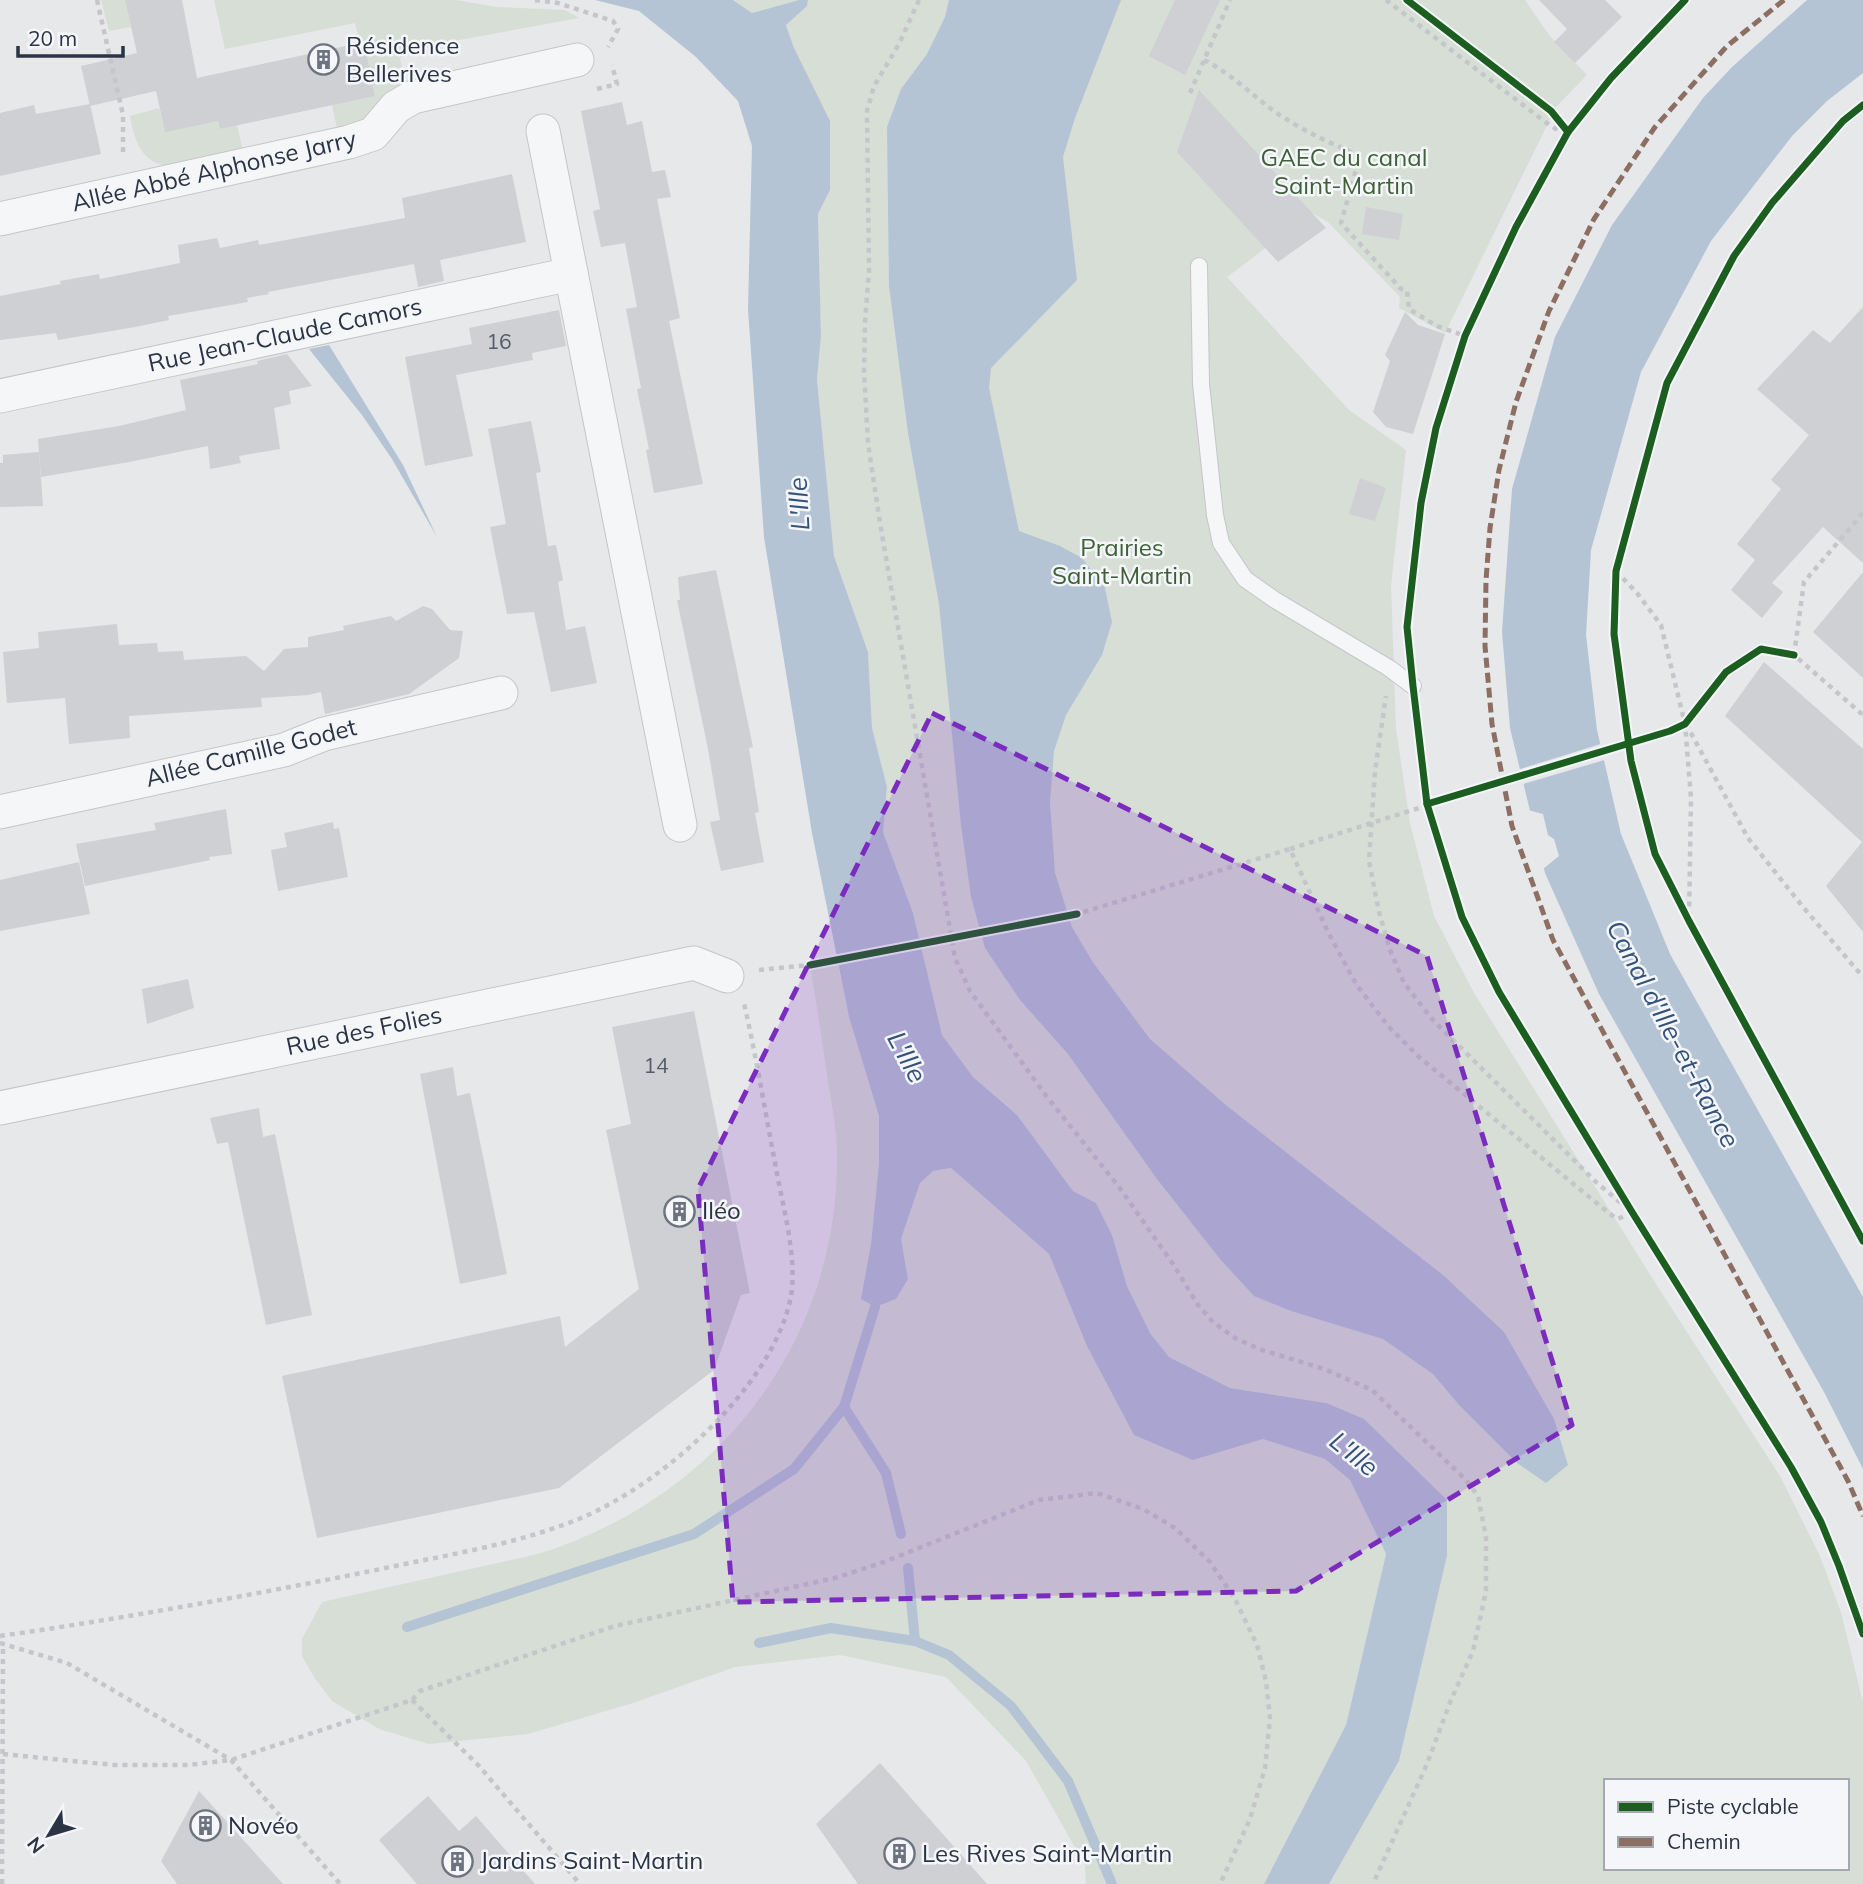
<svg xmlns="http://www.w3.org/2000/svg" width="1863" height="1884" font-family="Mulish,sans-serif">
  <rect width="100%" height="100%" fill="#e6e8ea"/>
  <g fill="#d6ded6" fill-rule="evenodd">
    <path d="M101 0H125L131 27 109 31Z"/>
    <path d="M214 0H456L496 7 565 10 579 18 437 44 400 58 404 77 397 90 372 119 337 128 332 105 375 95 364 42 360 43 355 23 225 49Z"/>
    <path d="M733 0H1525L1549 35 1587 75 1556 107 1445 333 1399 308 1400 297 1328 222 1312 213 1227 277 1349 410 1406 450 1391 586 1396 729 1410 823 1434 916 1474 993 1654 1281 1780 1476 1819 1554 1841 1612 1863 1703V1884H1329L1399 1761 1447 1556V1500L1326 1403 1230 1388 1169 1357 1150 1333 1127 1286 1112 1235 1096 1203 1073 1191 1017 1115 973 1077 942 1035 913 913 883 832 887 787 872 728 868 652 834 556 817 379 821 336 818 214 830 190 794 48 786 25 806 6 808 1 799 0 752 13ZM1606 1781H1847V1868H1606Z"/>
    <path d="M159 108 165 131 218 121 220 129 237 125 243 151C189 163 142 191 130 116Z"/>
    <path d="M837 960 849 1017 879 1116V1163L871 1244 862 1299 908 1279 901 1239 920 1183 933 1171 951 1168 1049 1254 1087 1346 1193 1460 1263 1439 1325 1459 1350 1480 1386 1554 1346 1725 1264 1884H1086L1085 1865 1026 1761 946 1677 840 1655 735 1667 633 1703 528 1734 429 1744 379 1729 332 1701 314 1677 302 1656V1639L322 1602 538 1554C716 1499 839 1344 837 1155 837 1128 831 1101 827 1075 822 1039 816 1002 810 965Z"/>
  </g>
  <g fill="#b4c4d5">
    <path d="M595 0H733L752 13 799 0H808L807 6 786 25 794 48 830 121V190L818 214 821 336 817 379 834 556 868 652 872 728 887 787 883 832 913 913 942 1035 973 1077 1017 1115 1073 1191 1096 1203 1112 1235 1127 1286 1150 1333 1169 1357 1230 1388 1326 1403 1364 1419 1447 1500V1556L1399 1761 1329 1884H1264L1346 1725 1386 1554 1350 1480 1325 1459 1263 1439 1193 1460 1134 1435 1087 1346 1049 1254 951 1168 933 1171 920 1183 901 1239 908 1279 896 1299 875 1307 861 1299 871 1244 879 1163V1116L849 1017 812 833 764 537 748 309 752 146 738 101 696 57 639 11Z"/>
    <path d="M949 0H1121L1075 118 1063 157 1077 280 991 368 989 388 1019 531 1060 546 1082 558 1105 588 1112 622 1102 655 1066 715 1054 751 1050 802 1055 873 1072 927 1092 961 1150 1039 1227 1106 1443 1275 1504 1332 1554 1419 1568 1465 1546 1483 1517 1463 1460 1406 1433 1374 1383 1339 1291 1311 1254 1296 1220 1259 1157 1179 1068 1054 1020 1000 985 948 971 897 961 825 939 604 908 433 889 286 887 127 901 89 927 54 945 17Z"/>
    <path d="M1807 0H1863V73L1827 101 1792 136 1711 241 1641 372 1591 550 1586 635 1597 730 1621 834 1670 954 1863 1297V1469L1824 1392 1599 994 1545 873 1510 728 1502 632 1512 489 1555 337 1612 225 1703 98 1732 67Z"/>
    <path d="M329 345 403 465 437 537 392 459 362 415 309 349Z"/>
  </g>
  <g fill="#e6e8ea">
    <path d="M1604 743 1608 759 1520 785 1517 770Z"/>
    <path d="M1528 810 1543 814 1548 835 1554 839 1559 856 1543 869Z"/>
  </g>
  <g fill="none" stroke-linecap="round" stroke-linejoin="round">
    <g stroke="#b4c4d5" stroke-width="10">
      <path d="M844 1407 886 1473 901 1534"/>
      <path d="M908 1568 915 1641 949 1655 1011 1706 1068 1781 1112 1884"/>
      <path d="M407 1627 694 1534 794 1469 844 1407 875 1307"/>
      <path d="M759 1643 831 1628 915 1641"/>
    </g>
  </g>
  <g fill="#ced0d3">
    <path d="M125 0H182L197 78 364 42 375 96 220 129 218 121 165 132 156 91 90 106 81 66 137 53Z"/>
    <path d="M1175 0H1220L1185 75 1149 56Z"/>
    <path d="M1539 0H1605L1622 17 1575 63 1554 42 1567 29Z"/>
    <path d="M1199 90 1326 228 1278 262 1177 152Z"/>
    <path d="M622 102 627 125 642 121 652 172 665 170 671 197 657 199 680 318 669 321 703 484 654 493 646 450 649 449 637 389 641 388 626 309 637 307 625 243 601 247 593 211 600 209 581 111Z"/>
    <path d="M90 104 101 154 0 176V113L34 105 36 114Z"/>
    <path d="M512 174 526 242 440 260 444 281 418 287 414 264 268 292 269 294 247 298 248 302 168 316 169 320 135 327 58 340 56 333 0 340V296L61 284 60 281 99 274 100 279 180 263 178 245 217 238 220 248 258 240 259 245 405 218 402 198Z"/>
    <path d="M1366 207 1403 214 1399 240 1362 234Z"/>
    <path d="M1863 307V563L1823 527 1772 583 1783 592 1762 618 1731 590 1755 560 1737 544 1781 489 1771 480 1809 435 1757 389 1813 330 1830 343Z"/>
    <path d="M559 310 566 346 532 353 533 360 456 375 473 456 425 466 405 357 472 344 469 328Z"/>
    <path d="M1405 312 1418 325 1445 334 1413 434 1386 427 1373 412 1390 361 1385 355Z"/>
    <path d="M287 354 312 386 289 391 291 404 274 408 280 449 239 456 241 463 210 469 208 446 129 462 41 477 38 439 119 426 186 410 180 380 258 364 257 361Z"/>
    <path d="M531 421 541 472 536 473 548 546 556 545 563 580 558 582 566 630 585 626 597 683 551 692 534 612 507 614 490 527 506 524 488 429Z"/>
    <path d="M39 452 43 506 0 507V463H3V455Z"/>
    <path d="M1360 478 1386 488 1375 521 1349 514Z"/>
    <path d="M716 570 753 747 749 748 759 812 755 813 764 862 721 871 710 822 720 820 708 749 677 600H680L678 577Z"/>
    <path d="M1863 572V678L1813 632Z"/>
    <path d="M423 606 432 609 450 630 463 631 459 658 409 694 325 714 321 692 308 695 261 698 262 707 129 716 130 738 69 744 65 698 7 703 3 652 39 648 38 632 117 624 119 645 157 643 158 652 183 651 184 660 246 656 264 671 284 649 308 647V637L344 630 343 626 391 616 396 621Z"/>
    <path d="M1764 662 1863 749V932L1826 886 1862 842 1725 716Z"/>
    <path d="M226 809 232 854 209 857 210 860 85 886 76 844 156 830 154 823Z"/>
    <path d="M333 822 334 829 339 828 348 877 278 891 271 850 287 847 284 833Z"/>
    <path d="M79 862 90 914 0 931V880Z"/>
    <path d="M188 979 194 1008 147 1024 142 989Z"/>
    <path d="M694 1011 750 1293 741 1295 714 1370 559 1488 317 1538 282 1376 560 1316 565 1347 639 1289 606 1130 631 1124 612 1027Z"/>
    <path d="M453 1067 457 1096 470 1093 507 1274 460 1284 420 1074Z"/>
    <path d="M259 1108 263 1137 275 1134 312 1315 266 1325 228 1142 217 1144 210 1118Z"/>
    <path d="M880 1763 987 1884H858L816 1824Z"/>
    <path d="M199 1791 283 1884H177L161 1861Z"/>
    <path d="M428 1796 459 1831 476 1816 535 1884H417L379 1840Z"/>
  </g>
  <g fill="none" stroke-linecap="round" stroke-linejoin="round">
    <defs>
      <path id="service" d="M1199 266 1201 384 1215 515 1221 543 1245 579 1275 600 1389 668 1413 686"/>
      <g id="minor">
        <path d="M543 131 680 825"/>
        <path d="M0 219 349 142 373 134 396 107 413 97 577 60"/>
        <path d="M0 396 571 274"/>
        <path d="M0 812 284 750 324 734 501 693"/>
        <path d="M0 1108 694 963 727 976"/>
      </g>
    </defs>
    <use href="#service" stroke="#c4c6c8" stroke-width="18"/>
    <use href="#minor" stroke="#c4c6c8" stroke-width="35"/>
    <g stroke="#c5c6ca" stroke-width="4.5" stroke-dasharray="5 5" stroke-linecap="butt">
      <path d="M97 0 123 115V157"/>
      <path d="M535 0 558 3 613 21 618 29 608 47"/>
      <path d="M919 0 899 44 874 86 867 111 869 271 865 321 864 371 868 443 880 523 955 958 970 991 1047 1097 1119 1187 1173 1264 1198 1305 1213 1322 1235 1338 1259 1349 1324 1369 1372 1390 1466 1480 1478 1496 1486 1537V1591L1473 1651 1451 1700 1427 1764 1373 1884"/>
      <path d="M1386 0 1544 121 1566 136"/>
      <path d="M1204 60C1230 73 1251 94 1274 111 1301 130 1330 143 1360 156L1341 223 1401 289 1407 291 1409 309 1437 326 1465 336"/>
      <path d="M597 89 617 84 612 65"/>
      <path d="M1190 93 1230 0"/>
      <path d="M1863 513 1804 582 1794 655 1863 715"/>
      <path d="M1616 571 1637 593 1661 625 1685 724 1691 798 1689 921"/>
      <path d="M1686 724 1748 838 1803 907 1863 977"/>
      <path d="M1670 731 1685 724 1726 672 1761 649 1794 655"/>
      <path d="M1290 849 1444 800"/>
      <path d="M759 970 810 965 1077 914 1290 849 1328 932 1356 984 1388 1026 1419 1057 1610 1214 1618 1219 1632 1212 1597 1183 1432 1019 1404 983 1390 950 1379 912 1369 861 1375 771 1386 696"/>
      <path d="M0 1636C126 1618 252 1595 376 1570 445 1555 516 1545 581 1518 662 1484 770 1389 790 1301 799 1261 782 1204 775 1163 765 1110 756 1056 744 1003"/>
      <path d="M0 1643 67 1663 231 1760 340 1884"/>
      <path d="M412 1700 479 1766 580 1884"/>
      <path d="M3 1754 114 1765H188L231 1760 412 1700 420 1691 615 1626 835 1578 884 1562 1039 1500 1097 1493 1143 1509 1175 1528 1210 1562 1235 1599 1257 1645 1266 1681 1270 1718 1265 1768 1250 1819 1220 1884"/>
      <path d="M2 1884 3 1643"/>
    </g>
    <use href="#service" stroke="#f5f6f7" stroke-width="16"/>
    <use href="#minor" stroke="#f5f6f7" stroke-width="33"/>
    <path stroke="#8d6e63" stroke-width="5" stroke-dasharray="10 5" stroke-linecap="butt" d="M1784 0 1727 46 1655 127 1594 219 1549 311 1516 402 1499 470 1490 528 1486 580 1485 646 1492 724 1512 826 1553 940 1848 1481 1863 1516"/>
    <defs>
      <g id="cycleway">
        <path d="M1407 0 1551 111 1568 132"/>
        <path d="M1685 0 1611 78 1568 132 1516 227 1465 336 1436 428 1421 503 1407 627 1413 686 1427 804 1462 917 1499 992 1632 1212 1791 1467 1821 1522 1839 1566 1863 1634"/>
        <path d="M1863 105 1843 121 1772 203 1734 256 1667 383 1616 571 1614 634 1631 761 1655 854 1689 921 1863 1241"/>
        <path d="M1427 804 1670 731 1685 724 1726 672 1761 649 1794 655"/>
        <path d="M810 965 1077 914"/>
      </g>
    </defs>
    <use href="#cycleway" stroke="#f4f6f9" stroke-width="11"/>
    <use href="#cycleway" stroke="#1b5e20" stroke-width="7"/>
  </g>
  <path fill="#7b2cbf" fill-opacity="0.2" stroke="#7b2cbf" stroke-width="5" stroke-dasharray="14 9" stroke-linejoin="round" d="M932 713 1427 956 1572 1425 1296 1591 733 1602 698 1189Z"/>
  <defs>
    <symbol id="building-ring" viewBox="-11 -11 22 22"><circle r="9.5" fill="#f4f6f9" stroke="#6c737f" stroke-width="1.5"/><path d="M-4-6H4V6H1V3H-1V6H-4ZM-2.5-4.3h1.7v1.8h-1.7ZM.8-4.3h1.7v1.8H.8ZM-2.5-1h1.7V.8h-1.7ZM.8-1h1.7V.8H.8Z" fill="#6c737f"/></symbol>
  </defs>
  <g fill-rule="evenodd">
    <use href="#building-ring" x="306" y="42" width="35" height="35"/>
    <use href="#building-ring" x="662" y="1194" width="35" height="35"/>
    <use href="#building-ring" x="188" y="1808" width="35" height="35"/>
    <use href="#building-ring" x="882" y="1836" width="35" height="35"/>
    <use href="#building-ring" x="440" y="1844" width="35" height="35"/>
  </g>
  <g text-anchor="middle" stroke-width="5" stroke-linejoin="round" paint-order="stroke">
    <g font-size="21" fill="#545c69">
      <text x="499" y="349">16</text>
      <text x="656" y="1073">14</text>
    </g>
    <g font-size="24" fill="#2b3445" stroke="#f4f6f9" text-anchor="start">
      <text x="346" y="54">Résidence<tspan x="346" dy="28">Bellerives</tspan></text>
      <text x="702" y="1219">Iléo</text>
      <text x="228" y="1834">Novéo</text>
      <text x="922" y="1862">Les Rives Saint-Martin</text>
      <text x="480" y="1869">Jardins Saint-Martin</text>
    </g>
    <g font-size="24" fill="#3f6138" stroke="#f4f6f9">
      <text x="1344" y="166">GAEC du canal<tspan x="1344" dy="28">Saint-Martin</tspan></text>
      <text x="1122" y="556">Prairies<tspan x="1122" dy="28">Saint-Martin</tspan></text>
    </g>
    <g font-size="24" fill="#2b3445" stroke="#f4f6f9">
      <text transform="translate(214 171) rotate(-13)" y="8">Allée Abbé Alphonse Jarry</text>
      <text transform="translate(285 335) rotate(-12)" y="8">Rue Jean-Claude Camors</text>
      <text transform="translate(251 753) rotate(-14)" y="8">Allée Camille Godet</text>
      <text transform="translate(364 1031) rotate(-12)" y="8">Rue des Folies</text>
    </g>
    <g font-size="26" font-style="italic" fill="#34527a" stroke="#f4f6f9">
      <text transform="translate(799 504) rotate(-93)" y="9">L'Ille</text>
      <text transform="translate(1673 1034) rotate(62)" y="9">Canal d'Ille-et-Rance</text>
      <text transform="translate(907 1057) rotate(62)" y="9">L'Ille</text>
      <text transform="translate(1354 1454) rotate(39)" y="9">L'Ille</text>
    </g>
  </g>
  <rect x="1604" y="1779" width="245" height="91" fill="#f4f6f9" stroke="#a4a8b1" stroke-width="2"/>
  <rect x="1618" y="1802" width="35" height="10" fill="#1b5e20" stroke="#a4a8b1" stroke-width="2"/>
  <text x="1667" y="1814" font-size="21" fill="#2b3445">Piste cyclable</text>
  <rect x="1618" y="1837" width="35" height="10" fill="#8d6e63" stroke="#a4a8b1" stroke-width="2"/>
  <text x="1667" y="1849" font-size="21" fill="#2b3445">Chemin</text>
  <g transform="translate(49 1835) rotate(232)" stroke="#f4f6f9" stroke-width="5" paint-order="stroke">
  <path d="M0-5L12 26L0 18L-12 26Z" fill="#2b3445"/>
  <text y="-10" font-size="19" font-weight="bold" text-anchor="middle" fill="#2b3445">N</text>
  </g>
  <path d="M18 46v10h105v-10" fill="none" stroke="#2b3445" stroke-width="3.5"/>
  <text x="28" y="46" font-size="21" fill="#2b3445" stroke="#f4f6f9" stroke-width="5" paint-order="stroke">20 m</text>
</svg>
